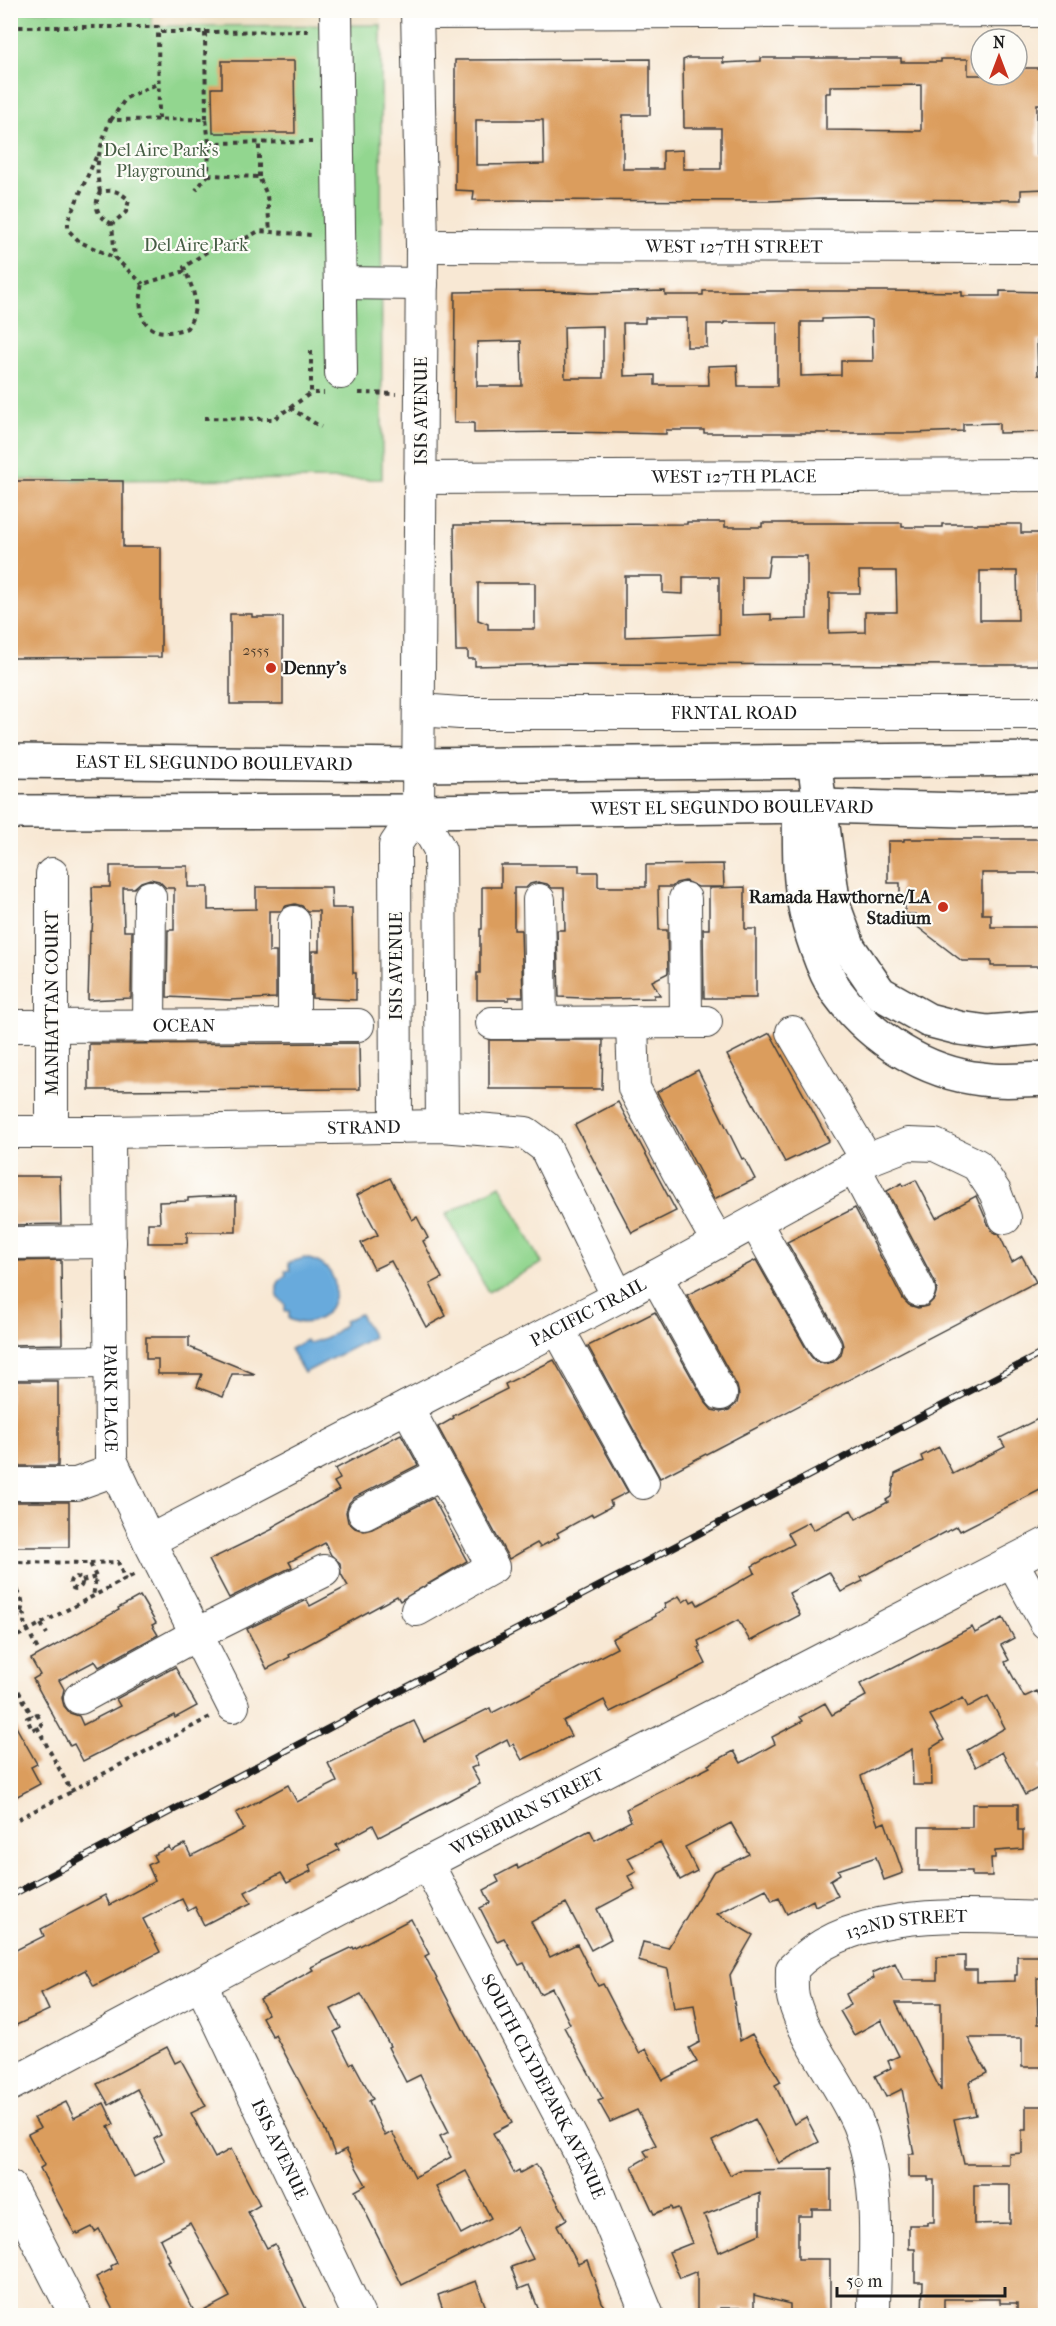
<svg xmlns="http://www.w3.org/2000/svg" width="1056" height="2326" font-family="'IM FELL French Canon',serif">
  <rect width="100%" height="100%" fill="#fdfcf7"/>
  <filter id="ink" filterUnits="userSpaceOnUse"><feTurbulence type="fractalNoise" baseFrequency=".0167" numOctaves="2"/><feDisplacementMap in="SourceGraphic" scale="12" xChannelSelector="R" yChannelSelector="G"/><feConvolveMatrix kernelMatrix="1 2 1 2 8 2 1 2 1" color-interpolation-filters="sRGB"/></filter>
  <filter id="wash" filterUnits="userSpaceOnUse"><feTurbulence type="fractalNoise" baseFrequency=".008" numOctaves="4" result="noise"/><feDisplacementMap in="SourceGraphic" scale="24" xChannelSelector="R" yChannelSelector="G"/><feGaussianBlur stdDeviation="1.35" result="paint"/><feColorMatrix in="noise" values="0 0 0 0 0 0 0 0 0 0 0 0 0 0 0 0 0 1.4 0 .05"/><feComposite in="paint" operator="in"/></filter>
  <g filter="url(#wash)">
    <rect width="100%" height="100%" fill="#f8e8d4"/>
    <path fill="#e9d9ba" d="M151 11H381V25L151 26Z"/>
    <g fill="#92d68f" stroke="#577956" stroke-width="1.5">
      <path d="M10 11H151L152 26 381 25 382 479 11 480Z"/>
      <path d="M500 1185 542 1263 488 1292 446 1214Z"/>
    </g>
    <g fill="#68aadc" stroke="#42637c" stroke-width="1.5">
      <path d="M304 1258C360 1267 332 1340 289 1319V1311H285V1304L279 1299C275 1289 276 1281 286 1275L285 1271 290 1270 288 1263Z"/>
      <path d="M360 1314 373 1337 304 1373 290 1349 306 1340 308 1343C323 1340 335 1335 345 1323L344 1321Z"/>
    </g>
    <g id="blocks">
      <g fill="#db9d5d" fill-rule="evenodd">
        <path d="M688 58H723V63L761 61V58H901V62H941V59H968V75H1017V68H1046V104H1037V155H1046V189L1021 190V200L821 199 769 201 473 200 474 191 455 190V60L650 59V115H623V169H663V151L683 150V169H721V128H684L683 60ZM921 85V131L826 130V93H830V86ZM476 120H543L544 164 476 165Z"/>
        <path d="M222 61H294L295 133H213L212 88H222Z"/>
        <path d="M554 291 589 293 665 291V295H703V291H886L962 292V296H1000V291L1046 292V340H1037L1038 375H1046V432L999 433V423L963 424V431L912 433H704V430H666V434L568 432 474 433V423H454L455 292ZM645 318H687V347H707V324H724V322H777V386H738L737 365 708 366 709 385H655V375L624 376 623 323H645ZM865 318 872 320 873 361H841V375L801 376V322H822V319ZM603 326V378H565L564 327ZM521 341 522 386H477V342Z"/>
        <path d="M10 481H123V547H161V657L10 658Z"/>
        <path d="M687 522H725V527H762V523H902V527H942V524H1021V533H1046V574H1038V602L1039 620H1046V655H1038V665L569 664 475 666V659H468V651H456L454 525 687 524ZM770 556H807V619L771 620V614L742 615V577H767ZM859 571H896L897 612H865V632L829 633V593H860ZM980 571H1017L1018 620H980ZM625 576H663V593L683 594V577H719V634L625 637ZM478 583H535V629H488V624L478 620Z"/>
        <path d="M230 614H252V617H283V704H230Z"/>
        <path d="M904 839H1046V873H982V914H991V927H1046V966H991V961H962L915 925V914H905V901H900V883H888V841H904Z"/>
        <path d="M723 864 724 887H698L685 881 676 883 672 887H658L659 930H667L668 973 652 981 660 995H654V998L606 999 559 997 557 930H565L564 888H552L547 884 538 882 530 884 526 888H514V930H521L523 997H509V1000H477V973H480V929H482V887H501V865H579V872H598V886L600 887H646V865Z"/>
        <path d="M110 866H188V887H208V910L256 909V887H331L332 908H352L353 973H356V1000L312 998V951H319V911H307L302 906 295 904 286 906 281 911H269V952H276V998L230 1000 167 997 168 930H174V888H166L159 881 150 879 141 882 134 888H123L124 931H132L131 998 88 1000 90 931H92L93 918 92 887H110Z"/>
        <path d="M745 887V929H756V998H704L703 929H709V888Z"/>
        <path d="M770 1033 829 1141 785 1162 727 1055Z"/>
        <path d="M489 1040H603L602 1089H489Z"/>
        <path d="M359 1043 360 1089 89 1090V1044Z"/>
        <path d="M698 1070 742 1159 744 1158 755 1179 714 1199 657 1092Z"/>
        <path d="M618 1102 676 1211 632 1233 575 1125Z"/>
        <path d="M10 1176H60L61 1224 10 1225Z"/>
        <path d="M390 1178 412 1220 417 1217 428 1238 423 1241 442 1278 430 1284 446 1316 426 1327 391 1261 374 1269 361 1243 378 1235 357 1195Z"/>
        <path d="M916 1180 936 1218 976 1196 988 1224 993 1232 999 1234 1012 1262 1022 1256 1036 1282 660 1478 588 1346 655 1312 706 1403 712 1410 721 1412 729 1410 737 1403 739 1395 737 1386 687 1295 756 1260 810 1355 815 1361 824 1364 833 1362 841 1355 843 1346 841 1338 787 1242 855 1208 903 1299 909 1305 918 1308 927 1306 934 1299 937 1290 935 1282 887 1191 902 1183 903 1186Z"/>
        <path d="M236 1196V1232H187V1243H148V1223H160L159 1202 188 1201V1198L203 1197Z"/>
        <path d="M61 1260 62 1344 10 1345V1261Z"/>
        <path d="M146 1337H189V1347L255 1374H232L223 1397 197 1387 202 1374H158V1359H146Z"/>
        <path d="M554 1360 628 1492 610 1501 612 1506 593 1516 592 1514 557 1533 559 1537 540 1547 537 1543 509 1559 438 1427 454 1418 453 1416 507 1389 505 1384Z"/>
        <rect x="10" y="1381" width="48" height="85"/>
        <path d="M1046 1415V1487L960 1531 957 1526 861 1577 863 1581 841 1592 829 1572 789 1593 800 1615 750 1641 738 1620 698 1641 700 1646 698 1648 706 1664 610 1712 604 1700 563 1721 571 1736 522 1760 513 1744 510 1746 507 1739 474 1757 478 1765 471 1768 480 1784 379 1837 373 1825 336 1845 339 1850 309 1865 311 1871 287 1883 281 1873 245 1892 251 1903 230 1913 229 1912 204 1925 195 1907 188 1911 182 1899 143 1919 160 1952 94 1986 85 1970 41 1993 49 2010 10 2028V1953L44 1936 41 1929 105 1895 110 1905 155 1881 148 1865 156 1861 153 1855 169 1847 171 1851 185 1844 191 1856 244 1829 236 1813 288 1785 297 1802 337 1782 328 1763 414 1721 424 1741 490 1708 492 1713 617 1648 612 1639 656 1616 655 1614 666 1608 664 1604 679 1596 683 1602 689 1598 691 1602 695 1600 698 1605 755 1573 752 1566 794 1544 788 1533 809 1522 813 1530 851 1510 856 1519 888 1502 886 1500 891 1497 895 1474 923 1461 921 1456 939 1447 953 1474 1005 1447 1000 1438Z"/>
        <path d="M401 1434 418 1465 355 1497 349 1503 346 1512 348 1522 355 1528 364 1531 372 1529 433 1498 467 1561 403 1599 400 1601 397 1596 300 1649 289 1655 290 1657 267 1669 247 1629 307 1600 310 1606 348 1586 341 1574 340 1563 331 1555 325 1543 289 1562 292 1567 229 1598 209 1560 273 1529 272 1527 339 1490 334 1482 340 1479 335 1469Z"/>
        <rect x="10" y="1502" width="59" height="45"/>
        <path d="M140 1596 156 1623 152 1625 158 1635 99 1667 95 1661 59 1680 64 1689 62 1698 64 1706 70 1713 79 1716 83 1725 120 1706 116 1699 175 1667 197 1706 175 1718 174 1715 83 1761 74 1744 70 1746 33 1679 40 1675 31 1659 119 1610 118 1608Z"/>
        <path d="M1003 1618 1014 1638 1001 1645 1009 1660 1005 1662 1024 1697 1037 1691 1046 1708V1763L1039 1766 1044 1774 1039 1776 1044 1785 1025 1795 1002 1752 976 1767 967 1750 1005 1728 988 1696 968 1707 963 1698 930 1715 944 1740 931 1748 932 1785H913L912 1749 861 1776 878 1825 885 1822 903 1873 884 1880 876 1857 838 1870 840 1874 830 1880 838 1896 815 1906 813 1900 787 1914 779 1898 772 1901 766 1889 717 1914 753 1935 730 1975 740 2041 752 2034 781 2082 775 2085 794 2124 806 2117 819 2142 779 2163 755 2119 712 2141 730 2175 740 2170 831 2169V2209H812V2216H798V2259H830V2315L790 2314V2304L754 2295V2308H720V2316H697V2271L680 2278 669 2252 692 2243 678 2208 672 2210 671 2207 654 2214 632 2166 648 2157 644 2151 656 2145 637 2110 610 2122 598 2101 603 2099 564 2027 570 2024 552 1988 540 1994 524 1963 519 1965 504 1938 497 1941 480 1908 490 1903 484 1890 499 1882 496 1876 517 1865 518 1869 590 1830 595 1840 631 1821 626 1809 710 1767 708 1765 734 1751 741 1763 775 1744 772 1737 803 1721 800 1717 825 1703 832 1715 866 1696 860 1684 972 1627 975 1633ZM731 1823 749 1854 713 1872 668 1948 643 1942 638 1961 668 1969 674 2008 694 2005 700 2042 689 2048 697 2062 663 2080 646 2049 639 2053 603 1984 598 1986 577 1944 550 1957 531 1922 566 1903 591 1950 611 1939 597 1909 635 1889 628 1876 636 1872 628 1858 660 1842 680 1880 697 1871 685 1847ZM760 2193V2234L719 2252 704 2215Z"/>
        <path d="M10 1716 37 1764 31 1767 40 1784 10 1800Z"/>
        <path d="M972 1804H1018V1830H1023V1849L995 1851V1858H991L992 1876H972V1871H919V1827H972Z"/>
        <path d="M411 1919 429 1954 425 1956 512 2123 493 2133 514 2173 519 2170 520 2173 536 2164 567 2219 557 2225 578 2264 587 2260 607 2316H541L529 2285 519 2289 511 2267 533 2259 517 2227 402 2285 355 2191 366 2185 346 2149 335 2155 326 2132 275 2035 273 2037 262 2017 268 2014 260 1999 313 1970 311 1967 353 1947 354 1949ZM361 1994 390 2046 388 2047 406 2082 420 2075 449 2132 440 2136 451 2157 415 2177 392 2132 385 2136 369 2101 373 2099 353 2062 350 2064 334 2032 341 2028 331 2009ZM466 2171 491 2218 461 2234 436 2187Z"/>
        <path d="M965 1956V1970H977V1982L1015 1981V1975H1017V1956H1042V1978H1037L1038 2024H1046V2067H1022V2038H968L987 2073 969 2082 976 2115 954 2119 964 2164H1009V2154L1022 2153V2130H1026V2106H1046V2316H1017V2303H1000V2299H944V2316H922L923 2282H915V2249H909V2225H927V2222H934V2180H928V2177H909V2154H914L902 2089 886 2097 875 2076 891 2068 888 2061 899 2056 881 2020 854 2035 840 2011 851 2005 846 1994 874 1978 872 1973 895 1963 903 1980H937V1957ZM896 2003H941V2091ZM974 2185H1010V2223L974 2224Z"/>
        <path d="M167 2047 175 2063 181 2060 206 2106 191 2113 215 2158 231 2149 260 2205 248 2212 267 2248 275 2244 309 2316H116L96 2277 112 2269 111 2266 117 2263 99 2229 95 2232 92 2227 78 2234 77 2232 75 2234 40 2168 45 2165 28 2134 40 2128 34 2118 66 2102 74 2118 104 2103 114 2124 108 2127 134 2177 165 2161 154 2139 161 2135 137 2089 109 2105 97 2084ZM190 2223 230 2297 196 2315 168 2261 170 2260 160 2239Z"/>
        <path d="M476 2281 489 2316H445L438 2295Z"/>
      </g>
    </g>
  </g>
  <g filter="url(#ink)">
    <use href="#blocks" fill-opacity="0" stroke="#3d3b38" stroke-width="1.5"/>
    <g fill="none" stroke-linecap="round" stroke-linejoin="round">
      <defs>
        <g id="minor">
          <path d="M336 10 341 373"/>
          <path d="M417 10 422 246 418 811 440 850 442 1126"/>
          <path d="M417 13 1046 11"/>
          <path id="s1" d="M422 246 1046 247"/>
          <path d="M340 283 422 284"/>
          <path id="s2" d="M420 478 1046 475"/>
          <path id="s3" d="M420 710 460 713H1046"/>
          <path d="M52 874V1132"/>
          <path d="M685 899 686 1022"/>
          <path d="M539 900 541 1022"/>
          <path d="M294 922V1025"/>
          <path d="M632 1022 634 1088 678 1172 718 1242"/>
          <path d="M492 1023 706 1022"/>
          <path id="s4" d="M10 1026 358 1025"/>
          <path d="M149 1026 150 897"/>
          <path d="M792 1032 867 1160"/>
          <path d="M396 1127 395 845 418 811"/>
          <path id="s5" d="M10 1132H109L442 1126 526 1133 545 1147 618 1297"/>
          <path id="s6" d="M109 1132 111 1460 149 1541 233 1706"/>
          <path d="M854 1167 919 1290"/>
          <path d="M755 1222 825 1346"/>
          <path d="M10 1243 110 1242"/>
          <path d="M656 1276 721 1394"/>
          <path d="M558 1329 643 1483"/>
          <path d="M10 1363 110 1362"/>
          <path d="M407 1407 493 1567 417 1610"/>
          <path d="M10 1484H76L115 1470"/>
          <path d="M364 1513 442 1473"/>
          <path id="s7" d="M149 1541 618 1297 867 1160 908 1144 935 1145 977 1165 995 1192 1005 1218"/>
          <path d="M1012 1562 1046 1623"/>
          <path d="M80 1698 197 1634 324 1571"/>
          <path id="s8" d="M427 1863 587 2167 648 2316"/>
          <path id="s9" d="M201 1984 359 2316"/>
          <path id="s10" d="M10 2085 427 1863 1046 1544"/>
          <path d="M10 2187 76 2316"/>
          <path id="s11" d="M874 2316C874 2253 882 2183 858 2124 840 2082 807 2045 794 2001 791 1992 792 1979 792 1969 852 1905 965 1916 1046 1918"/>
        </g>
        <g id="major">
          <path id="s12" d="M10 761 418 765 1046 759"/>
          <path id="s13" d="M10 812 418 811 821 806 962 810 1046 808"/>
        </g>
        <g id="highway">
          <path d="M814 761 834 907 849 948 880 993 928 1020 959 1028 988 1032 1046 1027"/>
          <path d="M799 807C800 838 798 871 804 902 809 929 822 970 837 992 870 1038 925 1073 982 1079 1003 1082 1024 1080 1046 1079"/>
        </g>
      </defs>
      <use href="#minor" stroke="#3d3b38" stroke-width="34"/>
      <use href="#major" stroke="#3d3b38" stroke-width="36"/>
      <use href="#highway" stroke="#3d3b38" stroke-width="36"/>
      <g stroke="#3d3b38" stroke-width="4" stroke-dasharray="4.5 4.5" stroke-linecap="butt">
        <path d="M10 27H158V32"/>
        <path d="M205 32 311 31"/>
        <path d="M159 119 158 32H205L206 119"/>
        <path d="M111 120 126 98 159 83"/>
        <path d="M209 143 312 142"/>
        <path d="M96 157 68 220V230L80 242 115 258"/>
        <path d="M208 175 259 177 267 195 270 232"/>
        <path d="M259 177V142"/>
        <path d="M100 192C94 162 100 147 110 120L206 119 209 143 208 175 196 190"/>
        <path d="M112 224C97 216 93 207 100 192 113 189 119 191 129 200L126 212 112 224 115 258 143 284"/>
        <path d="M185 271 143 284C134 321 149 341 187 328 202 304 193 291 184 267L211 249 246 238 259 231 312 235"/>
        <path d="M311 351V393H324"/>
        <path d="M359 393 396 394"/>
        <path d="M290 408 321 427"/>
        <path d="M204 418 274 419 311 393"/>
        <path d="M10 1562 90 1563 96 1577"/>
        <path d="M90 1563 118 1562 125 1580"/>
        <circle cx="76" cy="1583" r="6"/>
        <path d="M82 1581 96 1577 93 1597"/>
        <path d="M10 1585C27 1595 26 1614 10 1624"/>
        <path d="M22 1613 25 1616 24 1623 39 1652"/>
        <path d="M41 1624 47 1634"/>
        <path d="M10 1640 137 1573"/>
        <path d="M10 1675 32 1716"/>
        <path d="M37 1714 42 1725 32 1730 27 1718Z"/>
        <path d="M37 1727 71 1791 210 1717"/>
        <path d="M10 1823 71 1792"/>
      </g>
      <use href="#minor" stroke="#fff" stroke-width="32"/>
      <use href="#major" stroke="#fff" stroke-width="33"/>
      <use href="#highway" stroke="#fff" stroke-width="33"/>
      <defs>
        <path id="rail" d="M10 1896 1046 1351"/>
      </defs>
      <use href="#rail" stroke="#1c1c1c" stroke-width="7"/>
      <use href="#rail" stroke="#fdfcf7" stroke-width="4.5" stroke-dasharray="14" stroke-linecap="butt"/>
    </g>
  </g>
  <g fill="#c8321e" stroke="#fdfcf7" stroke-width="2">
    <circle cx="271" cy="668" r="6"/>
    <circle cx="943" cy="907" r="6"/>
  </g>
  <g text-anchor="middle" stroke-width="4.5" stroke-linejoin="round" paint-order="stroke">
    <g font-size="15" fill="#4c3c2c">
      <text x="256" y="655">2555</text>
    </g>
    <g font-size="18" fill="#455d44" stroke="#fdfcf7">
      <text x="161" y="156">Del Aire Park's<tspan x="161" dy="21">Playground</tspan></text>
      <text x="196" y="251">Del Aire Park</text>
    </g>
    <g font-size="18" fill="#1c1c1c" stroke="#fdfcf7">
      <text dy="6" stroke="none"><textPath href="#s1" startOffset="312">WEST 127TH STREET</textPath></text>
      <text transform="translate(421 411) rotate(-90)" y="6">ISIS AVENUE</text>
      <text dy="6" stroke="none"><textPath href="#s2" startOffset="314">WEST 127TH PLACE</textPath></text>
      <text dy="6" stroke="none"><textPath href="#s3" startOffset="314">FRNTAL ROAD</textPath></text>
      <text dy="6" stroke="none"><textPath href="#s12" startOffset="204">EAST EL SEGUNDO BOULEVARD</textPath></text>
      <text dy="6" stroke="none"><textPath href="#s13" startOffset="722">WEST EL SEGUNDO BOULEVARD</textPath></text>
      <text transform="translate(396 966) rotate(-90)" y="6">ISIS AVENUE</text>
      <text transform="translate(52 1003) rotate(-90)" y="6">MANHATTAN COURT</text>
      <text dy="6" stroke="none"><textPath href="#s4" startOffset="174">OCEAN</textPath></text>
      <text dy="6" stroke="none"><textPath href="#s5" startOffset="354">STRAND</textPath></text>
      <text dy="6" stroke="none"><textPath href="#s7" startOffset="495">PACIFIC TRAIL</textPath></text>
      <text dy="6" stroke="none"><textPath href="#s6" startOffset="266">PARK PLACE</textPath></text>
      <text dy="6" stroke="none"><textPath href="#s10" startOffset="585">WISEBURN STREET</textPath></text>
      <text dy="6" stroke="none"><textPath href="#s11" startOffset="492">132ND STREET</textPath></text>
      <text dy="6" stroke="none"><textPath href="#s8" startOffset="252">SOUTH CLYDEPARK AVENUE</textPath></text>
      <text dy="6" stroke="none"><textPath href="#s9" startOffset="183">ISIS AVENUE</textPath></text>
    </g>
    <g font-size="18" font-weight="bold" fill="#1c1c1c" stroke="#fdfcf7" text-anchor="start">
      <text x="283" y="674">Denny's</text>
      <text x="931" y="903" text-anchor="end">Ramada Hawthorne/LA<tspan x="931" dy="21">Stadium</tspan></text>
    </g>
  </g>
  <rect width="1056" height="2326" fill="none" stroke="#fdfcf7" stroke-width="36"/>
  <g transform="translate(999 57)"><circle r="28" fill="#fdfcf7" stroke="#a3a29f" stroke-width="1.5"/>
  <path d="M0-4.5L10 22L0 15L-10 22Z" fill="#c8321e"/>
  <text y="-9" font-size="16" font-weight="bold" text-anchor="middle" fill="#1c1c1c">N</text>
  </g>
  <path d="M837 2287v9h168v-9" fill="none" stroke="#1c1c1c" stroke-width="3"/>
  <text x="846" y="2287" font-size="18" fill="#1c1c1c" stroke="#fdfcf7" stroke-width="4.5" paint-order="stroke">50 m</text>
</svg>
